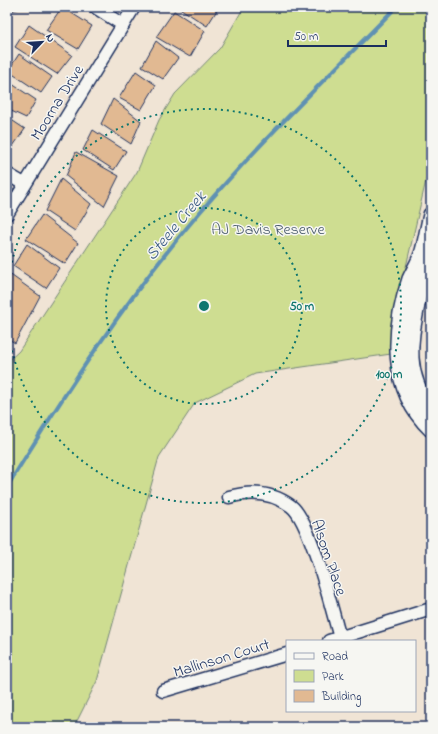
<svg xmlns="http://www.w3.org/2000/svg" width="438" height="734" font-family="'Indie Flower',sans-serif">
  <rect width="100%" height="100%" fill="#f0e4d5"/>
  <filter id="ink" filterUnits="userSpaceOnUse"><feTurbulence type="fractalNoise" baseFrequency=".025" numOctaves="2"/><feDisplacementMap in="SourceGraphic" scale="8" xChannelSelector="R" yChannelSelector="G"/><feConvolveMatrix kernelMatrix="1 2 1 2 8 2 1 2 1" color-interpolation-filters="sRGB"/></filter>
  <g filter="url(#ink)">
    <path fill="#cedd91" stroke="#748678" d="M244 7H431V159L392 327 391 354 255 374 195 403 159 457 97 681 74 727H7V362L19 351 137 172 159 120 175 94 220 48Z"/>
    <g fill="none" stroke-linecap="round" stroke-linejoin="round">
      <path stroke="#5e91b3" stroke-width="4" d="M7 487C66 391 127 297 200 212 262 140 330 75 396 7"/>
    </g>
    <g fill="#e1b992" stroke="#1b2f5e">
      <path d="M7 7H24L7 12Z"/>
      <path d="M62 7 92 26 78 49 46 30Z"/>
      <path d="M178 7H219L207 26Z"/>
      <path d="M174 11 205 31 190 57 156 37Z"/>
      <path d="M29 25 72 55 57 74 15 47Z"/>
      <path d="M156 41 178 58 163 79 142 66Z"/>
      <path d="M19 54 52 77 41 93 8 71Z"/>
      <path d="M136 71 156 85 141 110 119 98Z"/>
      <path d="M12 84 36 100 26 118 7 109V94Z"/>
      <path d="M113 99 141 121 131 144 101 124Z"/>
      <path d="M7 117 25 129 11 149 7 146Z"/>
      <path d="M93 130 126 151 114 170 83 150Z"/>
      <path d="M76 152 119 176 104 206 66 176Z"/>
      <path d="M61 179 91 204 75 231 45 211Z"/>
      <path d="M42 215 78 243 65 264 26 239Z"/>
      <path d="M27 244 59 268 46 288 13 266Z"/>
      <path d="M8 273 40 296 15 343 7 338Z"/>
    </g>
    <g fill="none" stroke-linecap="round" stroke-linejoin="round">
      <defs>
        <g id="minor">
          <path d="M95 7 123 25"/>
          <path d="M7 174 24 184"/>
          <path d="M7 214 134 7"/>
          <path d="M229 497C250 491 272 492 291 506 311 521 332 611 340 638"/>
          <path d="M329 641 431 609"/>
          <path d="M163 691 287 654"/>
        </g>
        <g id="tertiary">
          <path d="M431 215C428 227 426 240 423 251 420 261 414 270 410 279 393 329 389 389 431 429"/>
          <path d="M423 259C421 318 392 356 431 411"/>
        </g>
      </defs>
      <use href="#minor" stroke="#1b2f5e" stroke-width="15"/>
      <use href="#tertiary" stroke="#1b2f5e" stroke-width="18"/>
      <use href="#minor" stroke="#f6f6f2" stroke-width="12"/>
      <use href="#tertiary" stroke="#f6f6f2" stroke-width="15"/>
    </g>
  </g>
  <g fill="none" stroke="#0f766e" stroke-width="2" stroke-dasharray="2 4">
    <circle cx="204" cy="306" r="98"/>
    <path d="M7 304A197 197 0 1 1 7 308"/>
  </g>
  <g text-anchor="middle" stroke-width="3" stroke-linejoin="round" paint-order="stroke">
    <g font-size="16" fill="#1b2f5e" stroke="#f6f6f2">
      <text transform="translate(56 102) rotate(-58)" y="6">Moorna Drive</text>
      <text transform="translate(330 557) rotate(71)" y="6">Alsom Place</text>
      <text transform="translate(221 657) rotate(-17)" y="6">Mallinson Court</text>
    </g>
    <g font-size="16" fill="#485a6b" stroke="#f6f6f2">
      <text x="268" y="234">AJ Davis Reserve</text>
    </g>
    <g font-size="17" font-style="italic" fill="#375882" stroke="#f6f6f2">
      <text transform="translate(175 225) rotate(-50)" y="6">Steele Creek</text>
    </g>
  </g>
  <circle cx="204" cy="306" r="6" fill="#0f766e" stroke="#f6f6f2" stroke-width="2"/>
  <g font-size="12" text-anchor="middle" font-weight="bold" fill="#0f766e" stroke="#f6f6f2" stroke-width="3" stroke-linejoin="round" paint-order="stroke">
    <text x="302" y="310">50 m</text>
    <text x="389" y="378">100 m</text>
  </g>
  <rect width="438" height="734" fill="none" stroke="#f6f6f2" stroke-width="24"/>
  <rect x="12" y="12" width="414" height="710" fill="none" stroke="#1b2f5e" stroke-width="1.5" filter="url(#ink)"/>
  <rect x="286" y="640" width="130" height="72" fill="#f6f6f2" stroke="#9ea6b7"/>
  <rect x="294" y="653" width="20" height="6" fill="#f6f6f2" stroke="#9ea6b7"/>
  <text x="322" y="660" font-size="12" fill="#1b2f5e">Road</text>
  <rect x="294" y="670" width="20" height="12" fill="#cedd91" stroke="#9ea6b7"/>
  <text x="322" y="680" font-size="12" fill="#1b2f5e">Park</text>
  <rect x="294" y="690" width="20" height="12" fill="#e1b992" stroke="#9ea6b7"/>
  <text x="322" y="700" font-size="12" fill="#1b2f5e">Building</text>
  <g transform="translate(42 42) rotate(65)" stroke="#f6f6f2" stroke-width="3" paint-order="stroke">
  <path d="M0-3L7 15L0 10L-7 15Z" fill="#1b2f5e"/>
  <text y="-6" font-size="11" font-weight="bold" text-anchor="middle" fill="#1b2f5e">N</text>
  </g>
  <path d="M288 40v6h98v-6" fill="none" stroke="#1b2f5e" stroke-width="2"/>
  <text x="294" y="40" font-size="12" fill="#1b2f5e" stroke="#f6f6f2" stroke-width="3" paint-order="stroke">50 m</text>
</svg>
